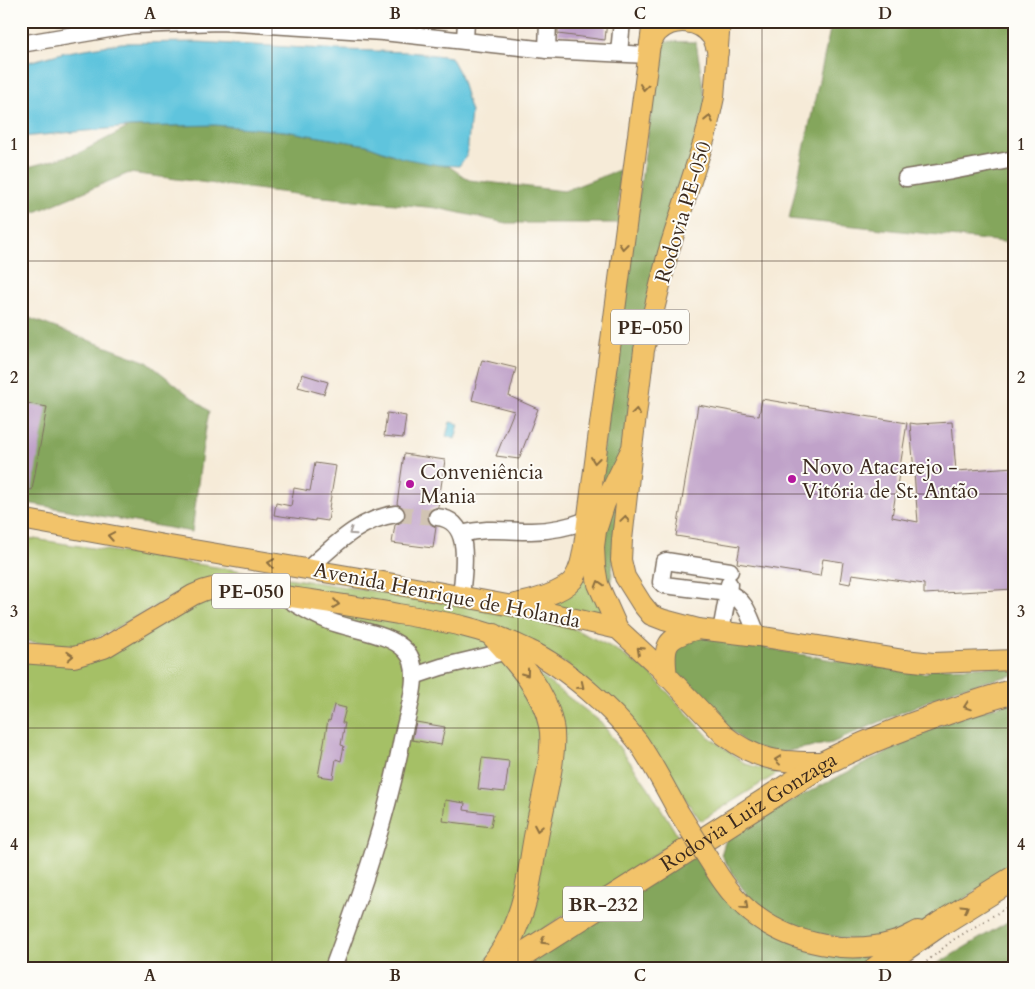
<svg xmlns="http://www.w3.org/2000/svg" width="1035" height="989" font-family="Cardo,serif">
  <rect width="100%" height="100%" fill="#fdfcf7"/>
  <filter id="ink" filterUnits="userSpaceOnUse"><feTurbulence type="fractalNoise" baseFrequency=".02" numOctaves="2"/><feDisplacementMap in="SourceGraphic" scale="10" xChannelSelector="R" yChannelSelector="G"/><feConvolveMatrix kernelMatrix="1 2 1 2 8 2 1 2 1" color-interpolation-filters="sRGB"/></filter>
  <filter id="wash" filterUnits="userSpaceOnUse"><feTurbulence type="fractalNoise" baseFrequency=".0096" numOctaves="4" result="noise"/><feDisplacementMap in="SourceGraphic" scale="20" xChannelSelector="R" yChannelSelector="G"/><feGaussianBlur stdDeviation="1.12" result="paint"/><feColorMatrix in="noise" values="0 0 0 0 0 0 0 0 0 0 0 0 0 0 0 0 0 1.4 0 .05"/><feComposite in="paint" operator="in"/></filter>
  <g filter="url(#wash)">
    <rect width="100%" height="100%" fill="#f6ebd8"/>
    <g fill="#a5c066" stroke="#707542">
      <path d="M21 537 489 609 568 626 613 648 650 673 708 736 746 764 778 773 701 821 629 720 567 664 443 615 181 592 92 641 73 646 21 641Z"/>
      <path d="M585 566 613 621 537 605Z"/>
      <path d="M205 589 494 636 553 741 521 911 490 968H21V653L74 657Z"/>
      <path d="M530 668 601 722 648 787 679 838 512 950 556 759Z"/>
    </g>
    <g fill="#84a65b" stroke="#60683c">
      <path d="M795 21H1014V243L789 219 831 25Z"/>
      <path d="M661 41 696 42 706 105 633 370 608 611 587 560Z"/>
      <path d="M215 125 285 131 367 145 390 154 447 165 469 180 564 191 619 170V223H506L437 208 303 195 129 173 21 218V169L79 153 129 127Z"/>
      <path d="M21 315 147 362 209 411 202 452 192 532 21 502Z"/>
      <path d="M688 637 755 639 766 648 855 664 926 673 933 668 1014 666V675L955 689 832 743 776 753 746 744 674 677C675 657 672 651 688 637Z"/>
      <path d="M1014 701V867L914 931 861 941 800 931 748 897 721 855 728 833 946 722Z"/>
      <path d="M692 848 785 932 879 945 876 968H511Z"/>
      <path d="M1014 918V968H930Z"/>
    </g>
    <g fill="#5fc4dd" stroke="#4d777e">
      <path d="M198 42 342 50 409 52 451 57 459 72 471 112 467 155 459 166 438 165 402 158 367 145 285 131 215 125 129 127 21 137V64L62 53 121 43Z"/>
      <path d="M450 422 459 424 455 439 446 436Z"/>
    </g>
    <g id="blocks">
      <g fill="#c0a2c9">
        <path d="M558 21H607L605 40 558 34Z"/>
        <path d="M482 360 516 368 509 396 538 409 519 459 496 456 514 411 472 400Z"/>
        <path d="M302 374 328 382 324 394 298 387Z"/>
        <path d="M762 399 907 423 892 517 918 522 910 423 917 424 952 422 956 471 1014 467V589L924 594V584L852 574 850 584 840 582 843 562 823 559 820 576 737 563 740 546 676 536 698 405 759 416Z"/>
        <path d="M21 402 47 407 32 490 21 488Z"/>
        <path d="M387 413 406 416 403 438 384 436Z"/>
        <path d="M404 454 445 460 438 507 430 510 427 515 430 524 436 527 433 548 392 543 395 525 402 522 406 517 404 508 397 504Z"/>
        <path d="M315 463 336 466 329 508H330L328 521 315 519V521L274 515 276 503 291 506 294 488 310 491Z"/>
        <path d="M334 705 346 708 342 723H345L341 745 344 746 341 761 336 759 333 778 318 776 328 720 330 721Z"/>
        <path d="M416 722 445 727 441 745 412 740Z"/>
        <path d="M482 758 509 761 505 792 478 789Z"/>
        <path d="M445 800 465 803 464 810 493 814 491 827 443 821Z"/>
      </g>
    </g>
  </g>
  <g filter="url(#ink)">
    <use href="#blocks" fill-opacity="0" stroke="#7c6e5f" stroke-width="1"/>
    <g fill="none" stroke-linecap="round" stroke-linejoin="round">
      <path stroke="#d1c4b3" stroke-width="16" stroke-dasharray="16 8" stroke-linecap="butt" d="M396 514 437 517"/>
      <defs>
        <g id="minor">
          <path d="M465 40 466 21"/>
          <path d="M21 44 133 25 220 22 383 32 547 50 648 55"/>
          <path d="M547 50 548 21"/>
          <path d="M619 53 622 21"/>
          <path d="M906 178 952 171 1014 159"/>
          <path d="M437 517C474 520 463 572 461 597"/>
          <path d="M461 534C487 527 505 531 531 531 551 531 569 527 587 520"/>
          <path d="M308 569C335 545 359 519 396 514"/>
          <path d="M729 584 728 593C747 600 750 619 758 636"/>
          <path d="M286 598C300 607 314 615 329 621 351 630 391 633 406 651 412 657 414 668 414 676 414 696 406 720 402 739 387 818 361 893 333 968"/>
          <path d="M721 631 728 593 664 585 661 582 664 562 666 561 730 571"/>
          <path d="M414 676 441 667 508 651"/>
        </g>
        <g id="major">
          <path d="M650 44C653 40 655 34 659 31 675 17 700 20 712 37 715 41 716 48 718 52"/>
          <path d="M631 458 622 540 621 560 625 577 642 604 651 615 664 620 698 629 758 636 904 660 933 663 1014 660"/>
          <path d="M21 519 164 545 383 582 545 612 618 629 658 666 724 735C759 763 784 762 826 762"/>
          <path d="M515 604C532 601 562 593 573 580 580 570 582 558 584 546L653 21"/>
          <path d="M618 629 598 584 595 566 594 547 596 531 605 503 632 448 644 350 668 253 706 134 714 97 720 21"/>
          <path d="M21 653 74 657 104 648 193 595C206 588 216 587 230 587 286 597 343 604 398 614 443 621 488 629 529 650 565 667 614 710 638 742 653 764 665 787 678 811"/>
          <path d="M667 677C663 644 665 638 698 629"/>
          <path d="M714 868C725 886 740 905 757 917 794 944 849 955 893 942 902 940 910 935 918 931"/>
        </g>
        <g id="highway">
          <path d="M490 968C501 955 511 939 517 922 528 897 531 864 536 837 541 807 557 753 551 725 544 690 518 662 494 636"/>
          <path id="s1" d="M502 968 826 762C886 732 950 710 1014 691"/>
          <path d="M877 968 940 924 1014 878"/>
        </g>
      </defs>
      <use href="#minor" stroke="#7c6e5f" stroke-width="19"/>
      <use href="#major" stroke="#7c6e5f" stroke-width="22"/>
      <use href="#highway" stroke="#7c6e5f" stroke-width="26"/>
      <path stroke="#7c6e5f" stroke-width="2" stroke-dasharray="1 4" stroke-linecap="butt" d="M919 968 953 940 1014 903"/>
      <use href="#minor" stroke="#fff" stroke-width="16"/>
      <use href="#major" stroke="#f2c36a" stroke-width="20"/>
      <use href="#highway" stroke="#f2c36a" stroke-width="24"/>
      <defs>
        <path id="major-bridge" d="M678 811 714 868"/>
      </defs>
      <use href="#major-bridge" stroke="#7c6e5f" stroke-width="22" stroke-linecap="butt"/>
      <use href="#major-bridge" stroke="#f2c36a" stroke-width="20"/>
    </g>
    <defs><path id="oneway-chevron" d="M-2-3.5L2.5 0L-2 3.5" fill="none" stroke-width="1.6" stroke-linecap="round" stroke-linejoin="round" transform="scale(1.25)"/></defs>
    <g stroke="#8d6f40">
      <use href="#oneway-chevron" transform="translate(644 87) rotate(97)"/>
      <use href="#oneway-chevron" transform="translate(709 119) rotate(-78)"/>
      <use href="#oneway-chevron" transform="translate(623 246) rotate(97)"/>
      <use href="#oneway-chevron" transform="translate(636 412) rotate(-83)"/>
      <use href="#oneway-chevron" transform="translate(595 460) rotate(97)"/>
      <use href="#oneway-chevron" transform="translate(625 519) rotate(-82)"/>
      <use href="#oneway-chevron" transform="translate(111 536) rotate(-170)"/>
      <use href="#oneway-chevron" transform="translate(271 563) rotate(-171)"/>
      <use href="#oneway-chevron" transform="translate(599 584) rotate(-107)"/>
      <use href="#oneway-chevron" transform="translate(336 604) rotate(8)"/>
      <use href="#oneway-chevron" transform="translate(640 650) rotate(-137)"/>
      <use href="#oneway-chevron" transform="translate(70 656) rotate(-2)"/>
      <use href="#oneway-chevron" transform="translate(526 673) rotate(54)"/>
      <use href="#oneway-chevron" transform="translate(581 686) rotate(39)"/>
      <use href="#oneway-chevron" transform="translate(967 706) rotate(161)"/>
      <use href="#oneway-chevron" transform="translate(778 760) rotate(-173)"/>
      <use href="#oneway-chevron" transform="translate(538 828) rotate(101)"/>
      <use href="#oneway-chevron" transform="translate(745 906) rotate(44)"/>
      <use href="#oneway-chevron" transform="translate(965 908) rotate(-32)"/>
      <use href="#oneway-chevron" transform="translate(544 941) rotate(148)"/>
    </g>
    <use stroke="#a79f9a" href="#oneway-chevron" transform="translate(352 532) rotate(145)"/>
  </g>
  <path fill="none" stroke="#3b2a1e" stroke-width="1" stroke-opacity="0.55" d="M272 21V968M518 21V968M762 21V968M21 261H1014M21 494H1014M21 728H1014"/>
  <g fill="#b5179e" stroke="#fdfcf7" stroke-width="2">
    <circle cx="792" cy="479" r="5"/>
    <circle cx="410" cy="484" r="5"/>
  </g>
  <g text-anchor="middle" stroke-width="4" stroke-linejoin="round" paint-order="stroke">
    <g fill="#fdfcf7" stroke="#75695f" stroke-width="1">
      <rect x="611" y="309.5" width="78" height="35" rx="4"/>
      <rect x="212" y="573.5" width="78" height="35" rx="4"/>
      <rect x="563" y="886.5" width="80" height="35" rx="4"/>
    </g>
    <g font-size="20" font-weight="bold" fill="#3b2a1e">
      <text x="650" y="334">PE-050</text>
      <text x="251" y="598">PE-050</text>
      <text x="603" y="911">BR-232</text>
    </g>
    <g font-size="21" fill="#3b2a1e" stroke="#fdfcf7">
      <text transform="translate(683 212) rotate(-73)" y="7">Rodovia PE-050</text>
      <text transform="translate(447 595) rotate(11)" y="7">Avenida Henrique de Holanda</text>
      <text dy="7" stroke="none"><textPath href="#s1" startOffset="292">Rodovia Luiz Gonzaga</textPath></text>
    </g>
    <g font-size="21" fill="#3b2a1e" stroke="#fdfcf7" text-anchor="start">
      <text x="802" y="474">Novo Atacarejo -<tspan x="802" dy="24">Vitória de St. Antão</tspan></text>
      <text x="420" y="479">Conveniência<tspan x="420" dy="24">Mania</tspan></text>
    </g>
  </g>
  <rect width="1035" height="989" fill="none" stroke="#fdfcf7" stroke-width="55"/>
  <rect x="28" y="28" width="980" height="934" fill="none" stroke="#3b2a1e" stroke-width="2"/>
  <g font-size="16" text-anchor="middle" font-weight="bold" fill="#3b2a1e">
    <text x="150" y="19">A</text>
    <text x="395" y="19">B</text>
    <text x="640" y="19">C</text>
    <text x="885" y="19">D</text>
    <text x="14" y="150">1</text>
    <text x="1021" y="150">1</text>
    <text x="14" y="383">2</text>
    <text x="1021" y="383">2</text>
    <text x="14" y="617">3</text>
    <text x="1021" y="617">3</text>
    <text x="14" y="850">4</text>
    <text x="1021" y="850">4</text>
    <text x="150" y="981">A</text>
    <text x="395" y="981">B</text>
    <text x="640" y="981">C</text>
    <text x="885" y="981">D</text>
  </g>
</svg>
